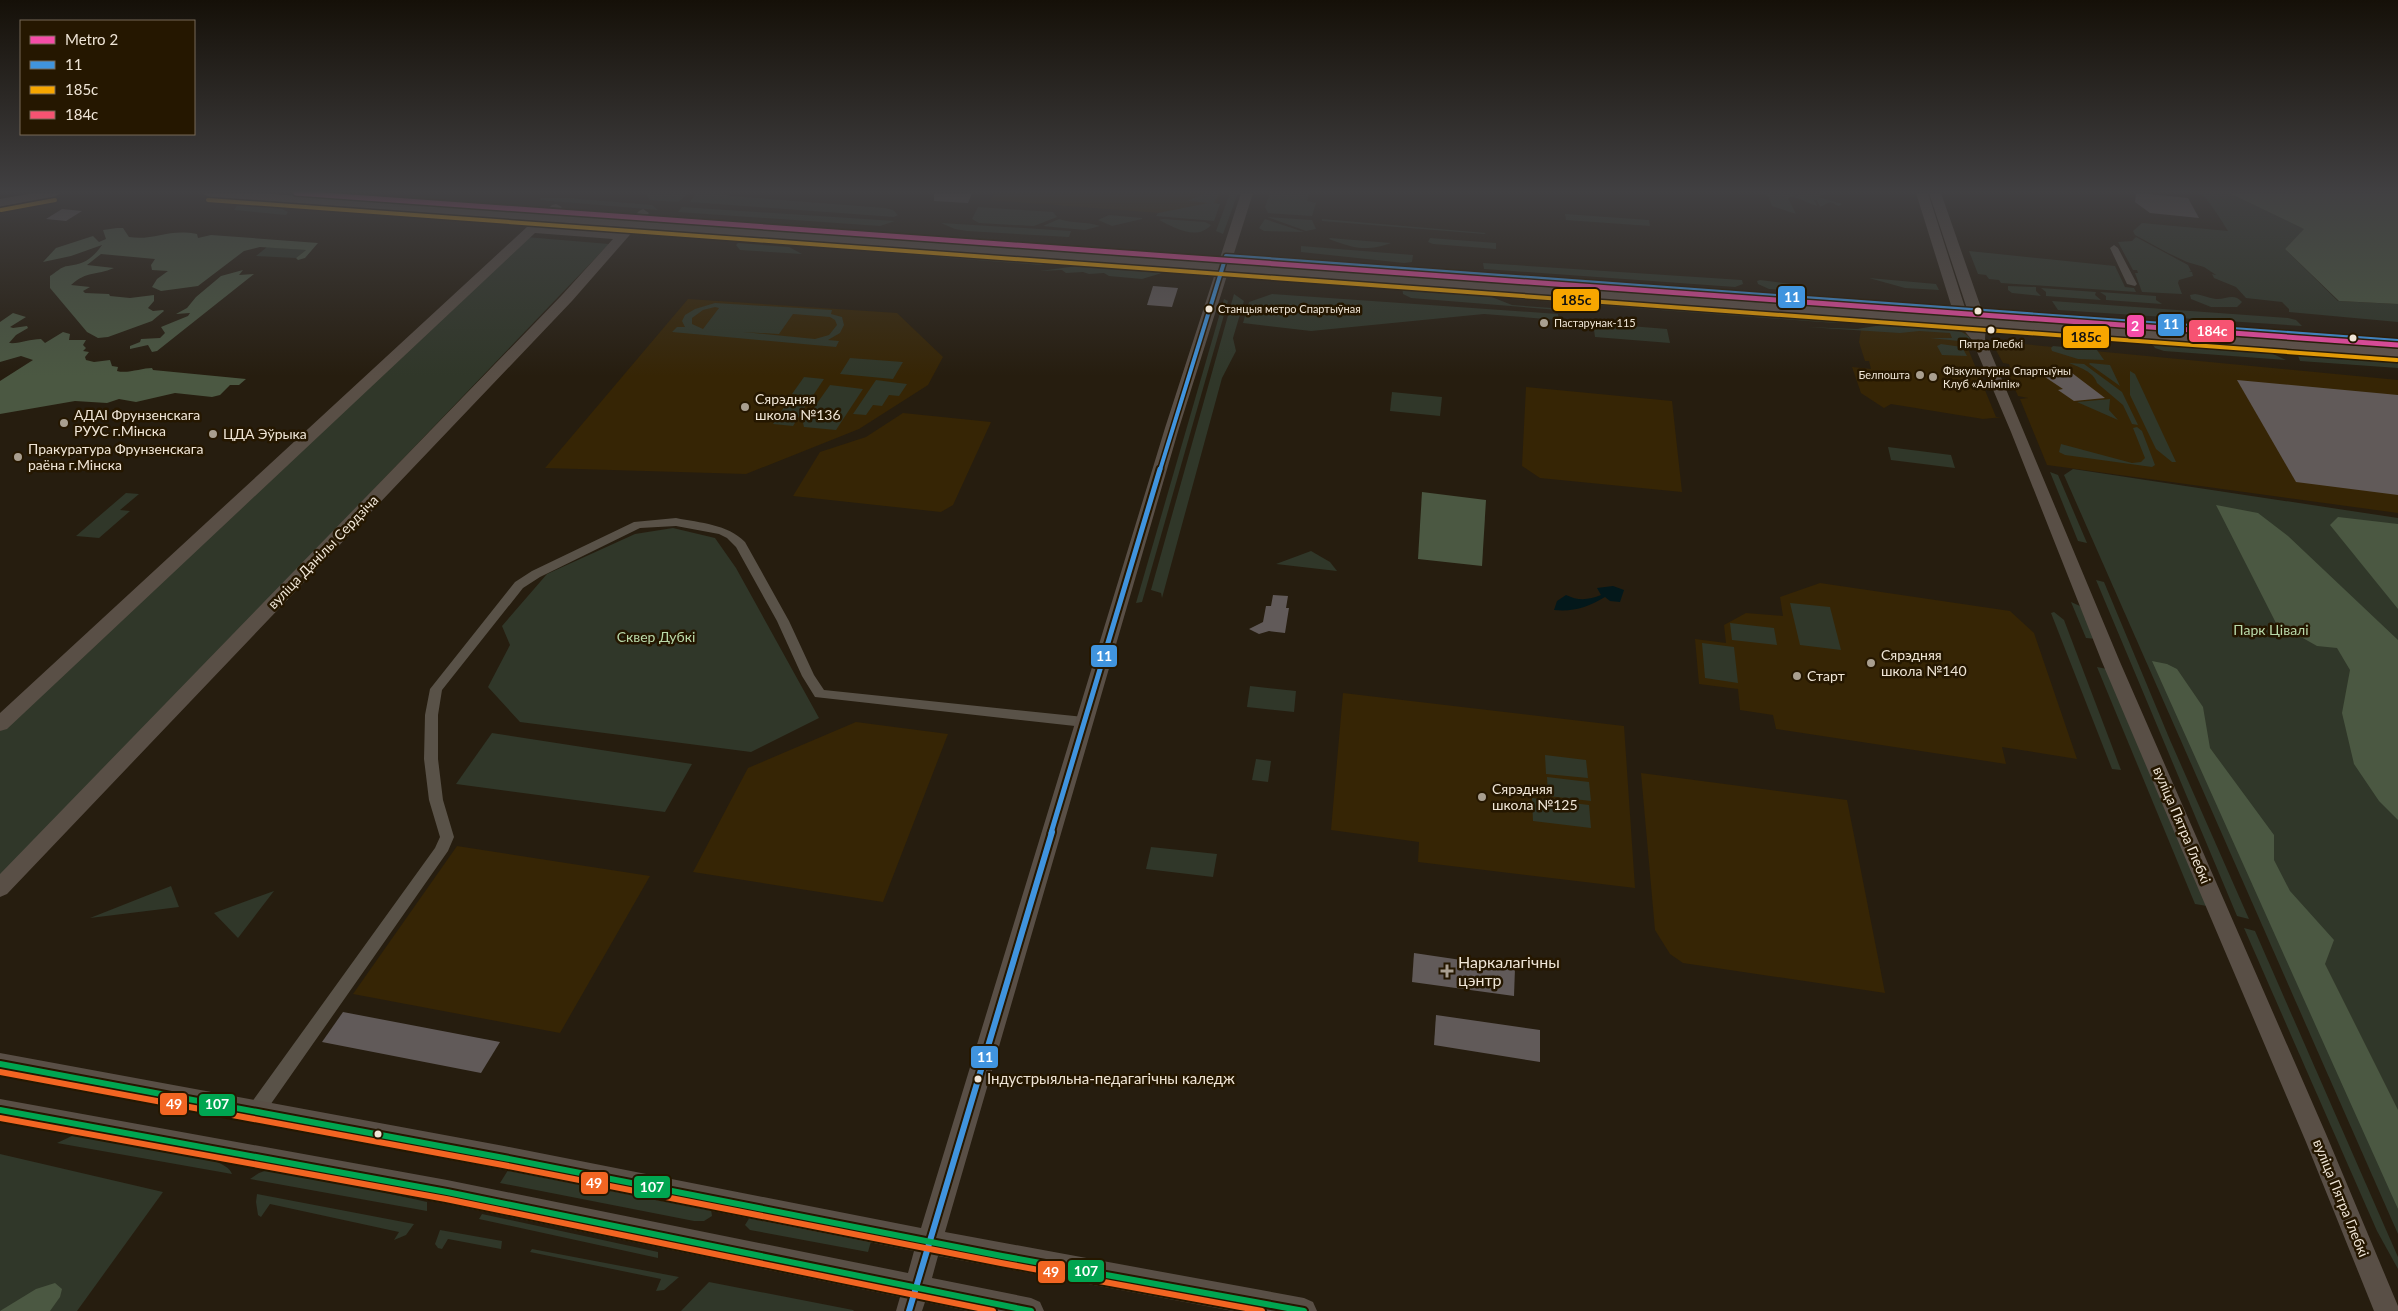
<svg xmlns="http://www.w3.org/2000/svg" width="2398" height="1311" font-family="Lato,sans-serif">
  <rect width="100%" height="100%" fill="#261d0f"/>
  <g fill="#362505">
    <path d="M994 193H1221L1212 217 990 200Z"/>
    <path d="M688 299 897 313 943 357 928 385 859 429 746 474 545 468Z"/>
    <path d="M1888 324 1953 328 1966 333 1969 336 1964 339 1996 417H2003L1983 419 1891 404 1884 408 1861 393 1852 367 1871 369 1869 361H1865L1859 342 1861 329Z"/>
    <path d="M1991 341 2398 380V513L2047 465 2020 399 2028 398 2018 396 2006 369 2011 370 2009 364 2003 363Z"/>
    <path d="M1526 387 1672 401 1682 492 1540 478 1522 466Z"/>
    <path d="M903 413 991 422 953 505 941 512 793 496 820 452 866 437Z"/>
    <path d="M1820 583 2010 611 2034 633 2077 759 2002 747 2006 764 1776 729 1773 715 1740 710 1738 689 1699 684 1695 639 1726 643 1724 625 1746 613 1783 616 1780 597Z"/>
    <path d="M1343 693 1624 726 1635 888 1418 862 1419 842 1331 830Z"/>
    <path d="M856 722 948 734 883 902 693 872 748 768Z"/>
    <path d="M1641 773 1847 800 1885 993 1683 963 1670 954 1655 930Z"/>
    <path d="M457 846 650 876 560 1033 353 994Z"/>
  </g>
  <g fill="#303729" fill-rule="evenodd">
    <path d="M645 193H689L678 202 650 200Z"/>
    <path d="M696 193H719L731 196 885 208 893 210 898 215 894 217 690 202Z"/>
    <path d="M1205 193H1219L1214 203 1220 204 1214 221 1156 216 1158 213 1209 203 1188 201Z"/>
    <path d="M1230 193H1238L1223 234 1216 231Z"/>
    <path d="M1270 193H1309L1307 201 1316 203 1312 216 1268 213 1265 207Z"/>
    <path d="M1760 193H1801L1788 198 1796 214 1772 206 1769 197Z"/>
    <path d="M1803 193H1827L1818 197 1842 204 1839 206 1830 202 1820 207 1817 200H1814L1817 206 1794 197Z"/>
    <path d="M2200 193H2229L2305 229 2285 249 2338 301 2398 304V322L2289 312V309L2282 302 2246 298 2236 287 2214 278 2212 274 2216 275 2204 267 2187 262 2168 253 2135 235 2133 231 2142 223 2228 231C2221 220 2210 201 2200 193Z"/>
    <path d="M541 198H568L652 205 658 210 540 200Z"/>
    <path d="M241 200 279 203 278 207 288 212 286 215 234 210Z"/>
    <path d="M682 207 895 221 880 226 678 212Z"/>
    <path d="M978 207 1053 212 1057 217 1034 226 979 223 972 219Z"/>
    <path d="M1565 214 1649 220 1650 226 1566 220Z"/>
    <path d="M1109 215 1142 218V219L1112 226 1098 220Z"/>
    <path d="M1267 217 1312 220 1316 229 1306 231Z"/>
    <path d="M1059 219C1073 224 1086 221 1100 226L1085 230 1043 226Z"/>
    <path d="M1163 219 1205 222 1211 225C1197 241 1175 228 1159 220Z"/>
    <path d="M1265 219 1304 232 1264 231 1259 228Z"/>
    <path d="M1322 219 1486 233 1484 234 1322 221Z"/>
    <path d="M668 221 1196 260 667 223Z"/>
    <path d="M941 223 1071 231 1069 237 967 231 955 229Z"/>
    <path d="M526 237 609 244 0 879V731Z"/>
    <path d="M2136 237 2188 265 2191 271 2189 272H2192L2193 276 2179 280 2178 283 2182 294 2142 292 2135 273H2138L2137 270H2133L2118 242 2132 241Z"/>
    <path d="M1330 238 1391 243C1366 252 1353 248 1329 239Z"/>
    <path d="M1430 238 1496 243V249L1433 244 1428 242Z"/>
    <path d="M738 243 789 247 802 254 740 250 736 245Z"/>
    <path d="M798 243 1055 262 1041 265 810 247Z"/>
    <path d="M1301 246 1413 255 1412 262 1404 263 1301 252Z"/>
    <path d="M267 247 306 250 296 258 256 256Z"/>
    <path d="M1969 251 2115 266 2125 287 2134 288 2136 292 2001 283 1999 280 1989 279 1986 275 1978 274Z"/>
    <path d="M1248 262 1593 289 1946 312 1952 316 1245 263Z"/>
    <path d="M1483 263 1742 280 1743 284 1735 287 1484 269Z"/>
    <path d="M1077 266 1162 273 1142 279 1109 276 1104 273 1089 274 1083 272 1066 273 1062 270 1040 271Z"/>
    <path d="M1869 278 1936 284 1939 290 1905 288Z"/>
    <path d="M1760 280 1791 284 1804 291 1769 289 1758 284 1757 281Z"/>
    <path d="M1402 286 1484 294 1512 305 1552 308 1559 310 1411 298 1403 294Z"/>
    <path d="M2008 286 2036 287V291L2041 296 2012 293 2008 290Z"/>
    <path d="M2041 288 2096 292 2095 295 2101 300 2046 296V292Z"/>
    <path d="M2100 292 2156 296V300L2162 304 2106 300V296Z"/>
    <path d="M1513 293 1788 314 1844 322 1835 323 1513 299 1506 295Z"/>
    <path d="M1234 294 1244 301 1233 338 1236 351 1222 378 1162 598 1161 593 1151 590Z"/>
    <path d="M1272 294 1558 314 1559 320 1484 314 1311 331 1243 323 1249 302Z"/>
    <path d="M2195 294C2202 295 2209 298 2216 299 2225 300 2234 292 2242 302L2237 307H2211L2191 299 2190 295Z"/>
    <path d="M1224 299 1228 301 1142 602 1136 603Z"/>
    <path d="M2052 301 2288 318 2296 320 2302 326 2058 310Z"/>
    <path d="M715 303 832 310 831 314 842 317 844 325 840 333 828 340 839 341 836 347 672 332 677 327H685L682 321 685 315 695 309ZM715 307 719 308 703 329 692 324V318L703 310ZM793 314 830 317 835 320 837 325 829 335 815 339 743 332 779 334Z"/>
    <path d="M1593 323 1667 329 1670 343 1595 337Z"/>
    <path d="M1888 324C1907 325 1959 323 1970 338L1959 341 1930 338H1952L1950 333 1919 331 1900 333 1807 327 1857 329Z"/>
    <path d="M2079 324 2398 347V350L2079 325Z"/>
    <path d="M2150 341 2203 344 2225 350 2273 354 2286 360 2164 351 2155 348Z"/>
    <path d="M1941 344 1962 347 1967 356 1942 355 1937 346Z"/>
    <path d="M2053 346 2097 350 2104 360 2078 359 2052 351 2051 348Z"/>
    <path d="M2301 352 2398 359V368L2300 361 2297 353Z"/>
    <path d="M850 358 903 362 893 379 840 374Z"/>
    <path d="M2069 363 2084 364 2122 392 2138 425 2132 424 2123 405 2097 383C2094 372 2079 367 2069 363Z"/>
    <path d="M2090 363 2110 365 2120 386 2089 364Z"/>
    <path d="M2130 371 2135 374 2176 462H2172L2156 449 2130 395Z"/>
    <path d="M804 377 824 379 812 397 792 394Z"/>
    <path d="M876 380 907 384 899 396 889 395 882 406 873 405 866 415 853 414Z"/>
    <path d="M830 385 863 389 836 430 804 427 803 423Z"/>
    <path d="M1392 392 1442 397 1440 416 1390 411Z"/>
    <path d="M2110 399 2109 410 2118 420 2077 402Z"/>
    <path d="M788 401 808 402 793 426 773 424Z"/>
    <path d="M2137 427 2142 431 2155 465 2152 467 2065 455 2059 452 2061 444 2132 463 2141 462 2145 458 2133 428Z"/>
    <path d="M1888 447 1951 455 1955 468 1891 460Z"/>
    <path d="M2073 469 2398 518V1234L2064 475Z"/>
    <path d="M2050 472 2058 475 2087 543 2078 541Z"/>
    <path d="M126 493 139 494 120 510 130 511 99 538 76 536Z"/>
    <path d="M673 528 715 538 736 568 819 718 751 752 520 722 488 687 510 645 502 626 547 574 635 534Z"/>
    <path d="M1311 551 1330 562 1337 571 1276 564Z"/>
    <path d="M2096 580 2104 582 2170 740 2249 919 2237 916Z"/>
    <path d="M2071 602 2080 606 2097 639 2086 638Z"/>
    <path d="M1790 603 1830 607 1841 650 1800 645Z"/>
    <path d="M2054 612 2064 620 2121 770 2112 769 2051 613Z"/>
    <path d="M1730 623 1774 628 1777 645 1732 640Z"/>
    <path d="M1702 643 1734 647 1738 683 1705 678Z"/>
    <path d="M2097 667 2107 669 2207 906 2195 904Z"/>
    <path d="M1250 686 1296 691 1294 712 1247 707Z"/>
    <path d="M492 733 692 764 665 812 456 784Z"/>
    <path d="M1545 755 1586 760 1588 778 1546 774Z"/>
    <path d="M1256 759 1271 761 1268 782 1252 780Z"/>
    <path d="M1547 777 1589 782 1591 801 1548 796Z"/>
    <path d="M1532 798 1589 805 1591 828 1533 821Z"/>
    <path d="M1151 847 1217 854 1213 877 1146 869Z"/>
    <path d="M171 886 179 907 90 918Z"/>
    <path d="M274 891 238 938 214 913Z"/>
    <path d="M2244 928 2255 931 2398 1257V1269L2377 1231Z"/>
    <path d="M74 1135C100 1139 227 1151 232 1174L57 1143Z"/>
    <path d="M0 1154 163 1192 77 1311H0Z"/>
    <path d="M510 1167 711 1209 712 1216 704 1221H694L500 1183Z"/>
    <path d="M273 1168 427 1202V1211L250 1179 259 1173Z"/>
    <path d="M257 1194 414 1224 406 1235 394 1240 399 1232 270 1204 261 1217 258 1215 256 1202Z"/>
    <path d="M482 1214 658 1252V1258L479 1219Z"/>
    <path d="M750 1217 872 1238 868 1252 750 1230 745 1225Z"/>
    <path d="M440 1230 502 1241 501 1249 448 1239 442 1249 438 1248 435 1244Z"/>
    <path d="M532 1249 679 1277 664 1290 656 1291 661 1279 530 1252Z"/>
    <path d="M709 1282 853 1310 854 1311H681Z"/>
  </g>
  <g fill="#4b5842">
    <path d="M2229 193H2398V304L2339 301 2285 249 2304 229Z"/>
    <path d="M117 228H123L129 237C154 241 168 228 197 234L198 238 211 235 318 243 305 258 298 260 296 258 306 250 260 247 244 251 198 286 161 291 152 287 157 279 168 271 152 270 151 265 155 259 101 254 87 265 114 268C95 276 88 270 71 285L90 287 83 291 85 293 109 294 110 296 130 298 154 295V301L148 308 153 311 163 310 164 311 152 321 108 337 98 338 87 332 50 288V276C55 273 62 266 68 266 84 264 92 259 102 245L71 256 43 262 56 248 93 236 99 242 106 239 103 230Z"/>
    <path d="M243 270 239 275 254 274 157 351 152 352 148 345 130 349V346L140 342 141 339 160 338 165 333 161 327 188 316 190 313 176 314 187 308 196 297 221 276Z"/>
    <path d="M13 313 26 317 10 327 13 328 27 326 28 328 16 335 9 343C20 344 29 339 41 339L45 343 63 332 70 334 69 340H86L83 345 86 348 83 351 89 352 85 357 86 360 94 362 110 360 112 366 118 367 117 371C127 374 142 368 152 368L153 370 246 379 239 385H230L220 395 212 397 175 393 136 402 119 399 107 403 75 401 0 414V381L33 360 21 356 0 362V322Z"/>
    <path d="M1422 492 1486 500 1482 566 1418 559Z"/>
    <path d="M2216 505 2258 513 2288 536 2398 640V820L2379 801 2354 764 2342 713 2350 670 2337 648 2317 646 2276 623Z"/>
    <path d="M2338 517 2398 524V609L2330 525Z"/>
    <path d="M2152 661 2167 664 2177 669 2203 707 2210 748 2274 835V860L2290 891 2334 940 2325 964 2398 1110V1209Z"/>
    <path d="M55 1283 62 1289 60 1297 50 1311H0L36 1289Z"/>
  </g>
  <path fill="#03181b" d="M1613 586 1624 590 1620 602 1610 601 1605 597C1588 607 1574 612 1554 610L1557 601 1566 595C1578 601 1589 600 1601 595L1597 588Z"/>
  <g fill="#615a59">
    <path d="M934 193H972L968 203 934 201Z"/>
    <path d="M2140 193 2188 198 2199 218 2150 213 2135 202 2136 194Z"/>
    <path d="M62 209 82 211 66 221 46 219Z"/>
    <path d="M1153 286 1178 288 1172 307 1147 305Z"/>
    <path d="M2072 373 2105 398 2074 401 2058 390 2063 389 2045 377Z"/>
    <path d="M2237 380 2398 395V495L2296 482Z"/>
    <path d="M1273 595 1288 596 1286 608H1289L1285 633 1269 631 1259 634 1249 629 1263 622 1266 606H1271Z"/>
    <path d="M1414 953 1515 968 1514 996 1412 982Z"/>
    <path d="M343 1012 500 1042 481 1073 322 1042Z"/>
    <path d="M1436 1015 1540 1030V1062L1434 1045Z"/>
  </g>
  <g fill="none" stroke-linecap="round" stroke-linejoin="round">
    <g fill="#595248" fill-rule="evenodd">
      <path d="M2114 245 2118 248 2137 284 2135 286 2127 284 2110 248Z"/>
      <path d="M676 518C701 523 727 524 745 542L789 621 814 675 824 690 1084 717 1089 719 1091 722 1089 725 1084 727 815 697 802 676 777 621 736 547 727 538 719 534 676 526 640 528 540 577 523 588 442 690 438 715V759L443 800 454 837 448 851 261 1118 255 1120 249 1118 247 1112 249 1106 435 848 440 837 429 800 424 759 425 715 430 689 515 582 532 571 634 522Z"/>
    </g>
    <g fill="#594f46" fill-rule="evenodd">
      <path d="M1241 193H1253L1179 428 945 1232 1304 1298 1313 1302 1317 1311H1233L938 1256 932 1278 1031 1298 1040 1302 1044 1311H968L925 1302 922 1311H896L900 1297 447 1204 0 1121V1099L447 1180 908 1273 914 1251 504 1170 0 1075V1053L504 1146 921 1228 1165 428Z"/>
      <path d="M1916 193H1928L1969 320 1972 324 1929 193H1941L1986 322 1985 339 2120 662 2326 1134 2398 1306V1311H2374L2306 1142 2102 662 2011 432 1972 340 1956 321Z"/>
      <path d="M556 204 562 207 542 226 619 232 639 211 643 209 649 213 572 301 7 894 0 897V874L562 295 613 239 535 233 7 729 0 731V713L528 226 552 205Z"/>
    </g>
    <g fill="#62544b" fill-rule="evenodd">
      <path d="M34 193H61L54 197 0 207V199Z"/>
      <path d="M202 193H259L2398 348V358L209 197Z"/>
    </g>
    <defs>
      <path id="bus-1-far2" d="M1160 470 1226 256 2398 341"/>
      <path id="bus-1-far1" d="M1051 833 1160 469"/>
      <path id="bus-1" d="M909 1311 1052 832"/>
      <g id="bus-2">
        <path d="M208 200 2397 360"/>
        <path d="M1 210 55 200"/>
      </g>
      <path id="bus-3" d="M308 193 2398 345"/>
      <g id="bus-4">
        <path d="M0 1064 504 1158 1002 1256 1304 1311"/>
        <path d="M0 1110 447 1192 1031 1311"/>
      </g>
      <g id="bus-5">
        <path d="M0 1072 503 1165 1001 1263 1262 1311"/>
        <path d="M0 1118 446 1199 993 1311"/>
      </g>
    </defs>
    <use href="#bus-1-far2" stroke="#251700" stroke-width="7"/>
    <use href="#bus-1-far1" stroke="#251700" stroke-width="9"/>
    <use href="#bus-1" stroke="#251700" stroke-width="10"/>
    <use href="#bus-2" stroke="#251700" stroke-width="7"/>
    <use href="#bus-3" stroke="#251700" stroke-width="7"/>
    <use href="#bus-4" stroke="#251700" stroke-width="10"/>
    <use href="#bus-5" stroke="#251700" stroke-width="10"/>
    <use href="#bus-1-far2" stroke="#4094de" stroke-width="4"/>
    <use href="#bus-1-far1" stroke="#4094de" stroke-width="5"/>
    <use href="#bus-1" stroke="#4094de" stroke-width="6"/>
    <use href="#bus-2" stroke="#f7a600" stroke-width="4"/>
    <use href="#bus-3" stroke="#f65372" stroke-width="4"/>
    <use href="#bus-4" stroke="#00a651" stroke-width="6"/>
    <use href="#bus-5" stroke="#f26522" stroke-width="6"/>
    <defs>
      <path id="metro-1" d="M296 193 2398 345"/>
    </defs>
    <use href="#metro-1" stroke="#251700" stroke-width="8"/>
    <use href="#metro-1" stroke="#f54da8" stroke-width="5"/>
  </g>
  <linearGradient id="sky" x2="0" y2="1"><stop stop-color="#151008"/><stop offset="0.51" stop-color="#414042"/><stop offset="1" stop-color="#414042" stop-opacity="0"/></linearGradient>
  <rect width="2398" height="376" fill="url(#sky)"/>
  <g fill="#efe5d6" stroke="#251700" stroke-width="2">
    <circle cx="1209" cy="309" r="4.5"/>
    <circle cx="1978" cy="311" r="4.5"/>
    <circle cx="1991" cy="330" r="4.5"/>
    <circle cx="2353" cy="338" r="4.5"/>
    <circle cx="978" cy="1079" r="4.5"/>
    <circle cx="378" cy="1134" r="4.5"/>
  </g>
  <g fill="#a99f90" stroke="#251700" stroke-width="2">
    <circle cx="1544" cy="323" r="5"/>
    <circle cx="1920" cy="375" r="5"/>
    <circle cx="1933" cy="377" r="5"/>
    <circle cx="745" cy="407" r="5"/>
    <circle cx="64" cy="423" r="5"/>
    <circle cx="213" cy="434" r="5"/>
    <circle cx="18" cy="457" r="5"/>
    <circle cx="1871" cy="663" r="5"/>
    <circle cx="1797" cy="676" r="5"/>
    <circle cx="1482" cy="797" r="5"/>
    <path d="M1444.5 963.5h5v5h5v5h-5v5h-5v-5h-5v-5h5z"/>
  </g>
  <g text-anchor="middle" stroke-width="5" stroke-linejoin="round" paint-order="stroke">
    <g font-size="11" fill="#efe5d6" stroke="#251700" text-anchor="start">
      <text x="1218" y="313">Станцыя метро Спартыўная</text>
      <text x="1991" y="348" text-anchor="middle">Пятра Глебкі</text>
    </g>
    <g font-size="11" fill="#efe5d6" stroke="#251700" text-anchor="start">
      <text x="1554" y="327">Пастарунак-115</text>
      <text x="1943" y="375">Фізкультурна Спартыўны<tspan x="1943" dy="13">Клуб «Алімпік»</tspan></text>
      <text x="1910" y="379" text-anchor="end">Белпошта</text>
    </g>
    <g font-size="14" fill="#efe5d6" stroke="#251700" text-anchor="start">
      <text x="755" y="404">Сярэдняя<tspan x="755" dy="16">школа №136</tspan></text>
      <text x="74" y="420">АДАІ Фрунзенскага<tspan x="74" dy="16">РУУС г.Мінска</tspan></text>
      <text x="223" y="439">ЦДА Эўрыка</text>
      <text x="28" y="454">Пракуратура Фрунзенскага<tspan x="28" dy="16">раёна г.Мінска</tspan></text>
      <text x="1881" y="660">Сярэдняя<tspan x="1881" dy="16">школа №140</tspan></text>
      <text x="1807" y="681">Старт</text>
      <text x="1492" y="794">Сярэдняя<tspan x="1492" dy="16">школа №125</tspan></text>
    </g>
    <g font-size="14" fill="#efe5d6" stroke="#251700">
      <text transform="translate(323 552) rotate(-46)" y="5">вуліца Данілы Сердзіча</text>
      <text transform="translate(2182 825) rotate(67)" y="5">вуліца Пятра Глебкі</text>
      <text transform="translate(2341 1198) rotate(68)" y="5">вуліца Пятра Глебкі</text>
    </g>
    <g font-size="14" fill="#badaaa" stroke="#251700">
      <text x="2271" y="635">Парк Цівалі</text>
      <text x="656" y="642">Сквер Дубкі</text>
    </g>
    <g font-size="15" fill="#efe5d6" stroke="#251700" text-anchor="start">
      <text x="987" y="1084">Індустрыяльна-педагагічны каледж</text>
    </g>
    <g font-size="16" fill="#efe5d6" stroke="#251700" text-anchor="start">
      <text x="1458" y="968">Наркалагічны<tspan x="1458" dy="18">цэнтр</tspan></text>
    </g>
  </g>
  <g stroke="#251700" stroke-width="2">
    <rect x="1777" y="285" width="29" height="24" rx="5" fill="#4094de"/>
    <rect x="1552" y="288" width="48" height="24" rx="5" fill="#f7a600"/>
    <rect x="2157" y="313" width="28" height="24" rx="5" fill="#4094de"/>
    <rect x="2126" y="314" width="19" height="24" rx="5" fill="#f54da8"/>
    <rect x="2188" y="319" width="47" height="24" rx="5" fill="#f65372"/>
    <rect x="2062" y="325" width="48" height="24" rx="5" fill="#f7a600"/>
    <rect x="1090" y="644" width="28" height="24" rx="5" fill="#4094de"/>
    <rect x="970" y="1045" width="29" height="24" rx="5" fill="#4094de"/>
    <rect x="159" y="1092" width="29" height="24" rx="5" fill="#f26522"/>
    <rect x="198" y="1093" width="38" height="24" rx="5" fill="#00a651"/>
    <rect x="580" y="1171" width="29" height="24" rx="5" fill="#f26522"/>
    <rect x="633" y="1175" width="38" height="24" rx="5" fill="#00a651"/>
    <rect x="1067" y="1259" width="38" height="24" rx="5" fill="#00a651"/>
    <rect x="1037" y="1260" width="29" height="24" rx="5" fill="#f26522"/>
  </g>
  <g font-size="14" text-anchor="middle" font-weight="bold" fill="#fff">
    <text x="1792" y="302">11</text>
    <text x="2171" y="329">11</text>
    <text x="2135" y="331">2</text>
    <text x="2212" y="336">184с</text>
    <text x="1104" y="661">11</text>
    <text x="985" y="1062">11</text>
    <text x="174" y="1109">49</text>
    <text x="217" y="1109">107</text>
    <text x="594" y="1188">49</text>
    <text x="652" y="1192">107</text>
    <text x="1086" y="1276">107</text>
    <text x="1051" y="1277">49</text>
  </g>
  <g font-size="14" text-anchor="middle" font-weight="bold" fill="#111">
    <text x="1576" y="305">185с</text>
    <text x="2086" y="342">185с</text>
  </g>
  <rect x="20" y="20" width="175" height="115" fill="#251700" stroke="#766956"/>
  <rect x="30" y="36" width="25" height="8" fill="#f54da8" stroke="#766956"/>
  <text x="65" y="45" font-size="15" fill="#efe5d6">Metro 2</text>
  <rect x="30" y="61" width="25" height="8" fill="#4094de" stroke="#766956"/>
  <text x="65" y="70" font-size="15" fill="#efe5d6">11</text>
  <rect x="30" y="86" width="25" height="8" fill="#f7a600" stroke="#766956"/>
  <text x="65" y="95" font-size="15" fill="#efe5d6">185с</text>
  <rect x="30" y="111" width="25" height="8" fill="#f65372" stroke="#766956"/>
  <text x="65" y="120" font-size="15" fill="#efe5d6">184с</text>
</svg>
